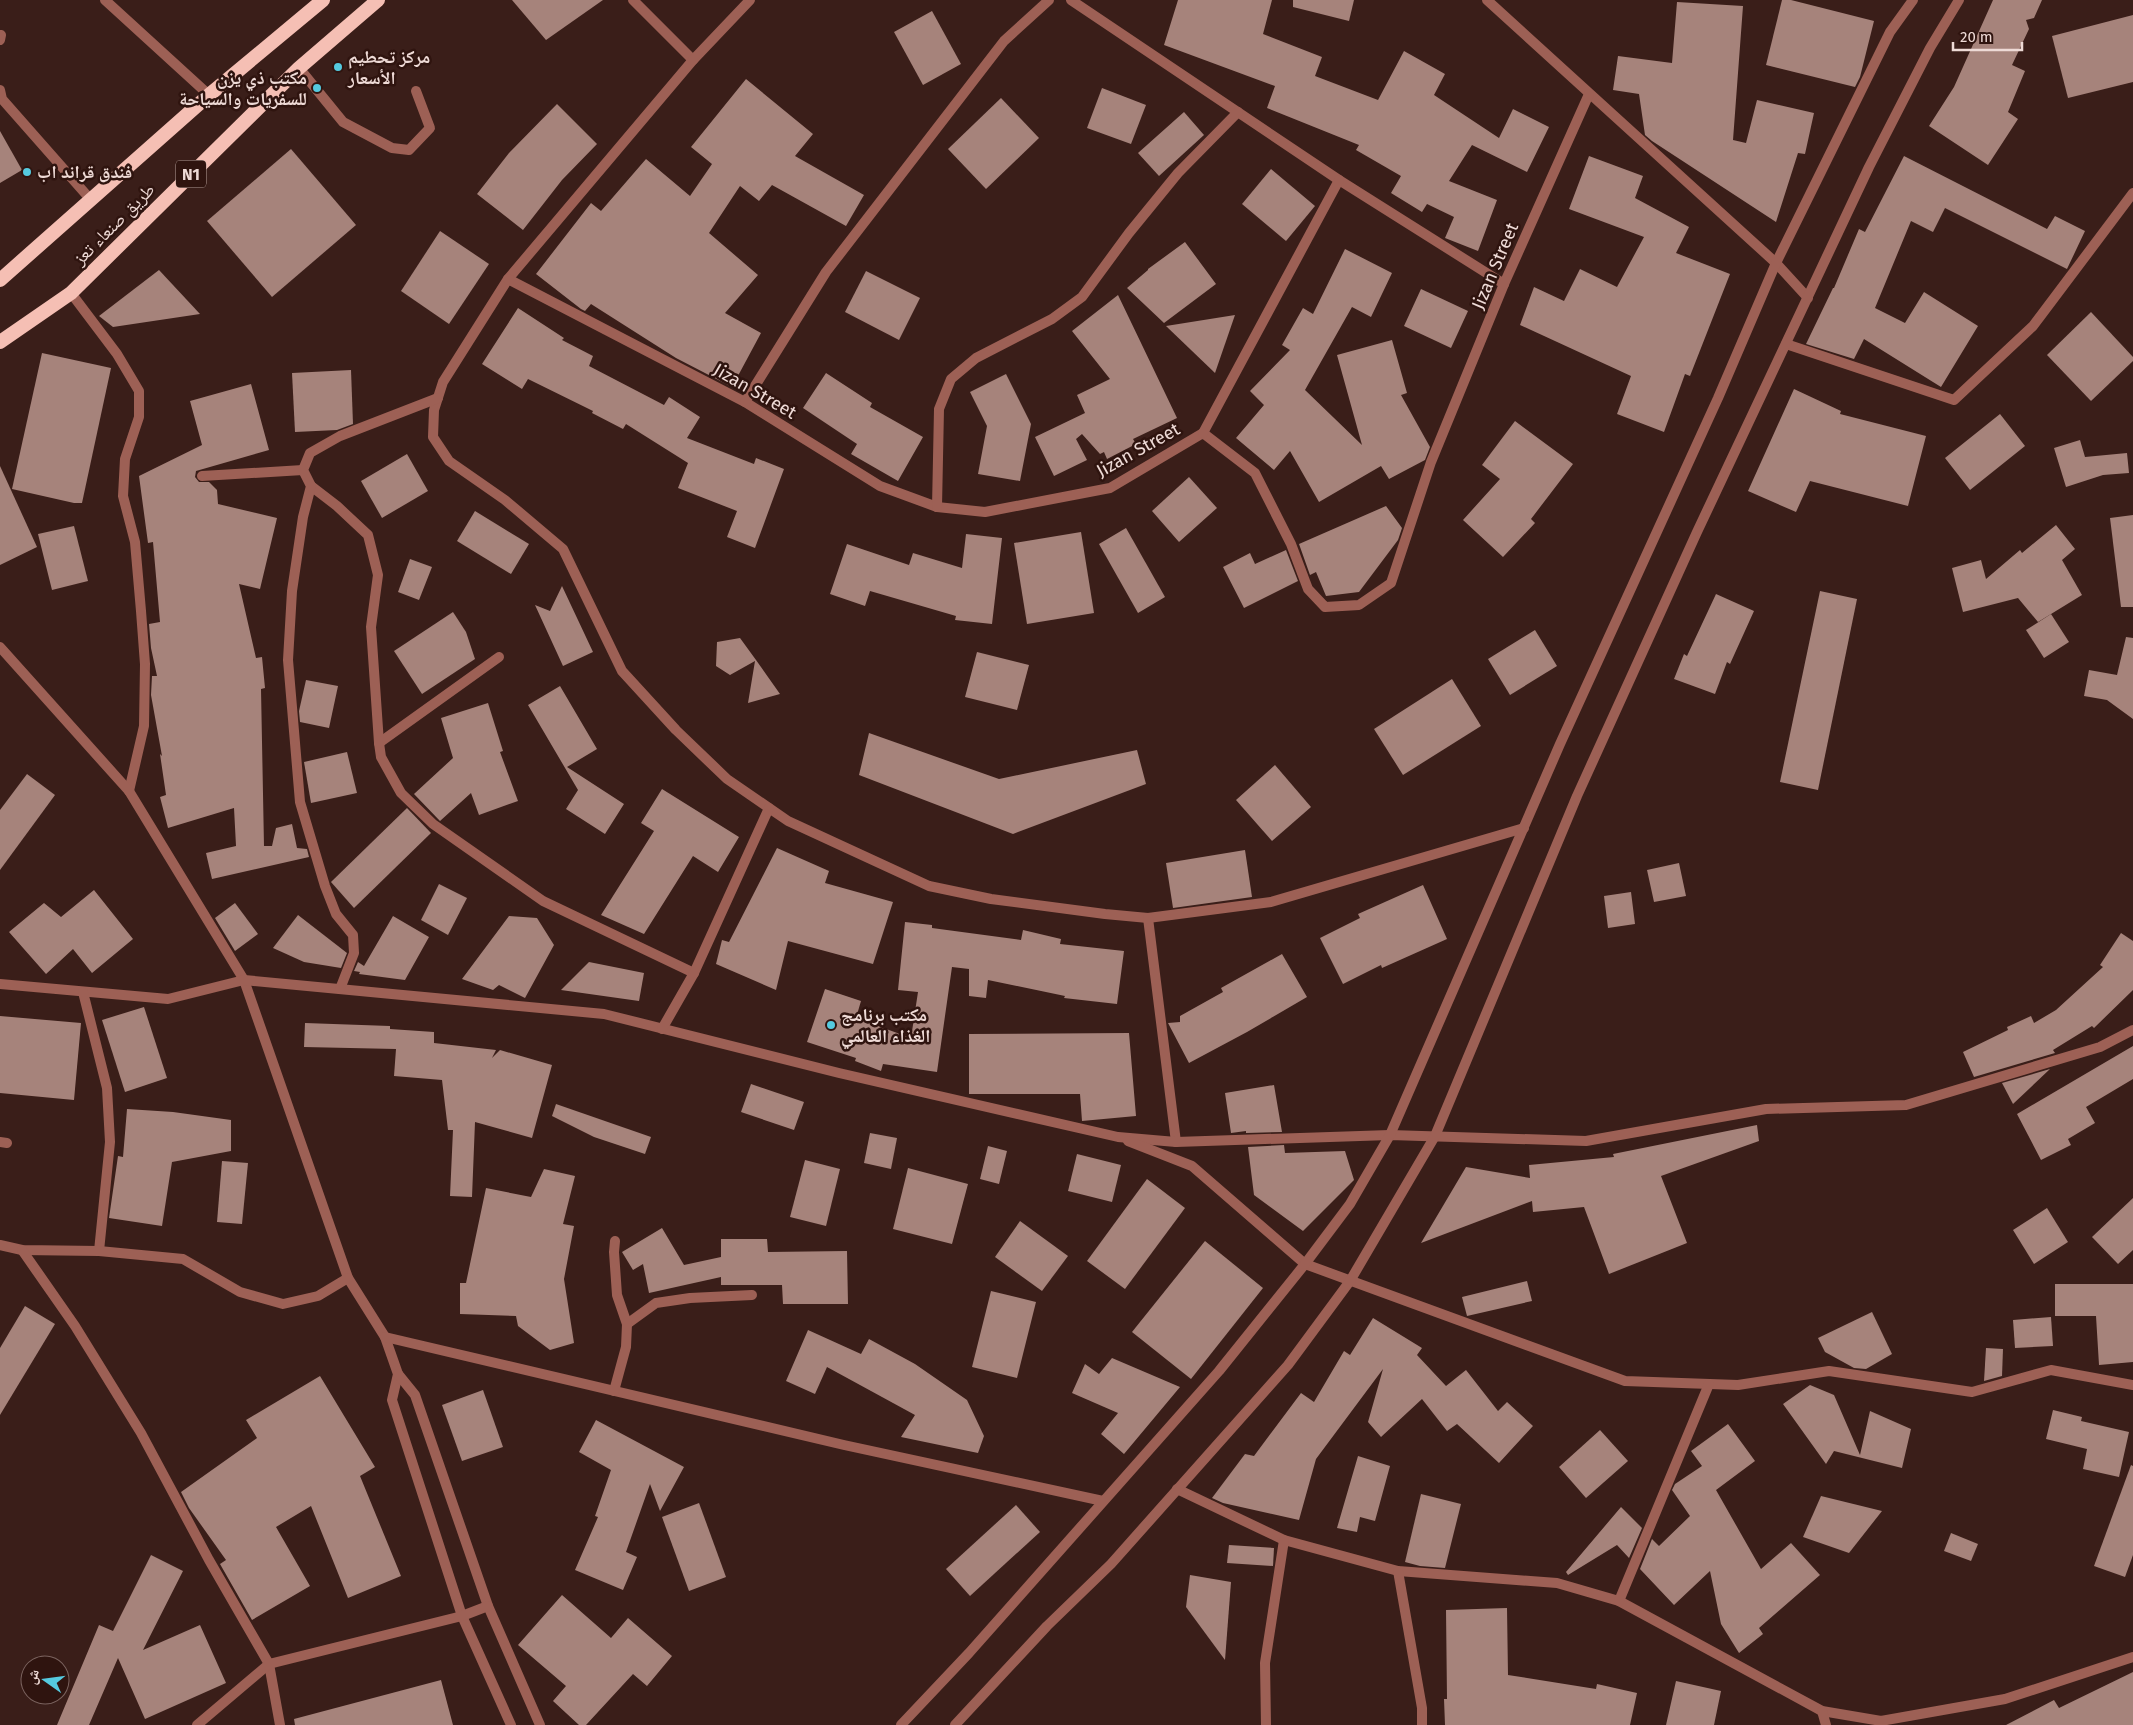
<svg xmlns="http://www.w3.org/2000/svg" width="2133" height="1725" font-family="'Fira Sans','Noto Naskh Arabic',sans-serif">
  <rect width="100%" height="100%" fill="#3a1e19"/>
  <g fill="#a6837b">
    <path d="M512 0H603L546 40Z"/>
    <path d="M1178 0H1272L1263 34 1322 57 1315 76 1378 100 1404 51 1445 74 1434 95 1499 138 1513 109 1549 127 1527 172 1472 145 1449 181 1497 200 1478 251 1445 238 1454 217 1427 204 1422 212 1391 193 1401 176 1356 150 1359 145 1267 108 1275 86 1164 45Z"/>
    <path d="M1293 0H1354L1349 21 1293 7Z"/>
    <path d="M1782 0H1791L1874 21 1860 77 1855 87 1766 65Z"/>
    <path d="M1993 0H2042L2034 18 2026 20 2029 29 2012 65 2025 71 2008 112 2018 119 1988 165 1929 126 1954 87Z"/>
    <path d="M1677 2 1743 6 1733 140 1746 143 1757 100 1814 113 1805 154 1798 153 1776 222 1652 141 1645 135 1639 94 1613 90 1618 56 1672 63Z"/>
    <path d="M932 11 961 64 923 85 894 32Z"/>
    <path d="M2133 15V82L2068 98 2052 36Z"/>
    <path d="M746 79 813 134 795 156 864 195 846 226 772 185 759 201 740 186 709 233 758 275 725 313 761 333 732 387 676 358 591 304 585 311 581 309 536 274 591 203 601 211 646 159 690 196 712 164 691 147Z"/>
    <path d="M1102 88 1146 105 1131 144 1087 128Z"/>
    <path d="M1001 98 1039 138 986 189 948 149Z"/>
    <path d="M557 104 597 144 562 180 523 230 477 194 509 153Z"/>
    <path d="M1184 112 1204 135 1159 176 1138 153Z"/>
    <path d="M0 131 22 170 0 183Z"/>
    <path d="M291 149 356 225 272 297 207 221Z"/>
    <path d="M1589 156 1643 176 1635 198 1689 227 1676 253 1730 274 1690 376 1685 374 1664 432 1617 414 1631 376 1520 325 1534 287 1564 301 1580 269 1617 287 1644 237 1569 209Z"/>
    <path d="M1904 156 2047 229 2055 216 2085 231 2067 269 1945 208 1933 232 1911 221 1875 308 1905 323 1924 292 1978 326 1941 387 1864 339 1854 359 1806 344 1833 288H1834L1859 229 1865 232Z"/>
    <path d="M1271 169 1315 206 1286 241 1242 204Z"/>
    <path d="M440 231 489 264 449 324 401 291Z"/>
    <path d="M1185 242 1216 284 1164 323 1127 288 1148 270V269Z"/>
    <path d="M1345 249 1392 273 1371 317 1352 307 1305 390 1362 445 1337 355 1392 340 1407 393 1401 395 1430 447 1425 460 1389 479 1381 466 1319 502 1290 451 1274 470 1236 438 1264 405 1250 391 1290 350 1282 345 1303 308 1313 314Z"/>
    <path d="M159 270 200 314 113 327 99 316Z"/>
    <path d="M866 271 920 298 899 340 845 312Z"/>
    <path d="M1421 289 1468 311 1451 348 1404 326Z"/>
    <path d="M1118 295 1177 418 1133 439 1136 444 1107 459 1104 452 1100 454 1082 434 1076 439 1087 460 1054 476 1035 437 1085 413 1077 395 1110 379 1072 331Z"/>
    <path d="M518 308 564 338 562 340 593 356 589 366 664 405 669 397 700 417 687 438 754 464 756 458 784 469 755 548 727 537 737 511 678 488 688 463 626 424 623 429 592 413 593 411 528 379 522 389 482 364Z"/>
    <path d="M2091 312 2133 357V361L2091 401 2047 355Z"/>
    <path d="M1235 315 1215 373 1166 326Z"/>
    <path d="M42 353 111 368 82 503H74L12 489Z"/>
    <path d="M351 370 353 424 337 430 295 432 292 373Z"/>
    <path d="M826 373 872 403 870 407 923 437 898 481 851 454 857 444 803 408Z"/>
    <path d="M1006 374 1031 424 1020 481 978 474 987 426 970 392Z"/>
    <path d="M251 384 269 450 196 471 195 477 199 482H209L217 490 218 504 277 518 260 589 239 584 256 658 262 657 265 688 261 689 264 846H272L276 828 292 824 297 848 307 849 309 857 212 879 206 853 236 846 234 808 168 828 160 797 166 795 160 754 162 756 151 695 152 676H157L151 648 149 624 160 622 153 542 148 543 139 476 202 445 190 401Z"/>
    <path d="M1794 389 1841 411 1840 414 1926 436 1908 506 1810 481 1796 512 1748 491Z"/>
    <path d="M2000 414 2025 446 1970 490 1945 458Z"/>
    <path d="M1515 421 1573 464 1531 519 1535 523 1503 557 1463 520 1500 479 1482 465Z"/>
    <path d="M2080 440 2085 457 2127 453 2129 473 2103 475 2066 487 2054 448Z"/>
    <path d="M407 454 428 491 382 518 361 481Z"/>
    <path d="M0 466 37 547 0 565Z"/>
    <path d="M1189 477 1217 508 1179 542 1152 511Z"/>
    <path d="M1386 506 1402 528 1398 540 1359 592 1326 596 1316 572 1310 575 1299 544Z"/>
    <path d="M475 511 529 544 511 574 457 541Z"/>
    <path d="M2133 515V607H2121L2110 518Z"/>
    <path d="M2056 525 2075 549 2062 560 2082 595 2038 622 2018 598 1963 612 1952 568 1981 560 1986 579 2020 550 2022 553Z"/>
    <path d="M74 526 88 581 52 590 38 534Z"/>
    <path d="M1126 528 1165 597 1138 613 1099 544Z"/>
    <path d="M1081 532 1094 613 1027 624 1014 543Z"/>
    <path d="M966 534 1002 538 992 624 955 620 956 616 870 591 865 606 830 594 847 544 909 565 913 553 962 568Z"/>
    <path d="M1286 550 1298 581 1244 608 1223 567 1250 553 1255 564Z"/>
    <path d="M410 559 432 567 419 600 398 592Z"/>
    <path d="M562 586 593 652 563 666 535 605 550 611Z"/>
    <path d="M1820 591 1857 599 1818 790 1780 782Z"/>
    <path d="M1716 594 1754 611 1730 664 1727 662 1715 694 1674 679 1684 654 1687 656Z"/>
    <path d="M453 612 466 632 475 659 422 694 394 651Z"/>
    <path d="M2051 614 2069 642 2044 658 2026 630Z"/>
    <path d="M1535 630 1557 666 1510 695 1488 659Z"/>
    <path d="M2126 637 2133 638V719L2107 700 2084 696 2089 670 2117 675Z"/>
    <path d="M740 638 756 660 780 694 748 703 755 661 730 675 716 666 717 642Z"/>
    <path d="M977 652 1029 665 1017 710 965 697Z"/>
    <path d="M1452 679 1481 726 1403 775 1374 729Z"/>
    <path d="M306 680 338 686 329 728 300 722 299 711Z"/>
    <path d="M560 686 597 749 567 767 624 804 605 834 566 809 578 790 528 705Z"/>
    <path d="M488 703 503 751 500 752 518 801 479 815 471 793 440 821 414 794 453 758 441 718Z"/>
    <path d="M869 733 999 779 1137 750 1146 784 1013 834 859 775Z"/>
    <path d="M347 752 357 793 311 803 304 762Z"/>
    <path d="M1275 765 1311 807 1272 841 1236 800Z"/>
    <path d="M27 774 55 795 0 870V810Z"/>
    <path d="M662 789 739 837 718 872 693 856 644 934 601 915 654 831 641 823Z"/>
    <path d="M407 808 431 833 354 908 331 882Z"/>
    <path d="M777 848 829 871 825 883 893 902 873 964 788 941 776 990 716 964 722 940 729 942Z"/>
    <path d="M1245 850 1252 897 1173 908 1166 863Z"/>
    <path d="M1679 863 1686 896 1654 902 1647 870Z"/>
    <path d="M439 884 467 898 448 935 421 920Z"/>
    <path d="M1423 885 1447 939 1382 968 1381 965 1343 984 1320 938 1360 918 1358 914Z"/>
    <path d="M94 890 133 939 92 973 73 949 46 974 9 932 44 903 61 917Z"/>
    <path d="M1631 892 1635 924 1608 928 1604 896Z"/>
    <path d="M235 903 258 934 235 951 215 918Z"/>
    <path d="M298 915 347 953 341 968 304 962 273 948Z"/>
    <path d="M393 916 429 937 405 980 359 974 360 972 354 971 358 962 364 966Z"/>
    <path d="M509 916 537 918 554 945 525 998 499 985 493 990 462 979Z"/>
    <path d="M905 922 932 925V928L1021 940 1023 930 1061 939 1060 944 1124 951 1117 1004 1064 998 1065 996 988 980 986 998 969 996V969L952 967 937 1072 883 1064 881 1071 855 1061 856 1058 807 1042 825 989 861 1001 856 1018 911 1038 918 992 898 990Z"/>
    <path d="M2121 933 2133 941V990L2094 1028 2092 1026 2053 1050 2055 1053 1974 1077 1963 1052 2008 1030 2007 1027 2031 1016 2034 1023 2056 1010 2103 967 2100 965Z"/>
    <path d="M1282 954 1307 997 1247 1032 1189 1063 1168 1023 1180 1022V1016L1223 992 1221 988Z"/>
    <path d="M589 962 644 973 639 1001 561 990Z"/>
    <path d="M144 1007 167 1078 125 1092 102 1020Z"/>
    <path d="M0 1016 81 1023 74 1100 0 1093Z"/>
    <path d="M305 1023 390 1026V1029L434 1032V1043L496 1050 492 1058 500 1050 552 1065 532 1138 475 1122 472 1197 450 1196 453 1130H448L442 1080 394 1076 396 1049 304 1047Z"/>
    <path d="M1129 1033 1136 1116 1082 1121 1080 1094H969V1034Z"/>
    <path d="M2133 1046V1079L2086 1107 2095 1123 2068 1139 2071 1145 2041 1160 2017 1114Z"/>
    <path d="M2050 1069 2013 1104 2002 1083Z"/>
    <path d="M751 1084 804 1102 794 1130 741 1112Z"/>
    <path d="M1274 1085 1282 1132 1246 1133V1131L1231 1133 1225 1093Z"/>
    <path d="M556 1104 651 1137 645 1154 594 1137 552 1116Z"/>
    <path d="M127 1109 173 1112 231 1120V1151L172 1162 162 1226 109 1218 118 1156 123 1157Z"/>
    <path d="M1757 1125 1759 1141 1661 1176 1687 1243 1609 1274 1584 1207 1533 1212 1532 1201 1421 1243 1466 1167 1530 1178 1529 1165 1614 1157 1613 1154Z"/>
    <path d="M870 1133 897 1138 891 1169 864 1163Z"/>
    <path d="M1284 1145 1285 1153 1345 1151 1354 1180 1303 1231 1254 1195 1248 1147Z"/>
    <path d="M988 1146 1007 1151 999 1184 980 1179Z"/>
    <path d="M1077 1154 1121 1165 1112 1202 1068 1191Z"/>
    <path d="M805 1160 840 1169 826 1226 790 1217Z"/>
    <path d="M222 1161 248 1163 242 1224 217 1222Z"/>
    <path d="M908 1168 968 1184 952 1244 893 1229Z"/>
    <path d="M544 1169 575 1176 563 1224 574 1226 564 1279 574 1343 550 1350 518 1326 516 1316 460 1314V1283H466L486 1188 531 1197Z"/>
    <path d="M1147 1179 1185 1208 1125 1289 1087 1261Z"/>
    <path d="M2133 1198V1250L2118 1264 2092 1237Z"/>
    <path d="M2047 1208 2068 1242 2034 1264 2013 1230Z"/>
    <path d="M1020 1221 1068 1256 1042 1291 995 1257Z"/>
    <path d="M662 1228 684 1265 721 1257V1239H767L768 1252 847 1251 848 1304H783L782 1285H721V1277L649 1293 643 1264 633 1270 622 1252Z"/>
    <path d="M1205 1241 1263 1288 1191 1379 1132 1332Z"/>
    <path d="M1527 1281 1532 1301 1467 1316 1462 1297Z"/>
    <path d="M2055 1284H2133V1362L2099 1365 2096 1316H2055Z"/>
    <path d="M991 1291 1036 1302 1017 1378 972 1367Z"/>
    <path d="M25 1306 55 1324 0 1415V1348Z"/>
    <path d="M1872 1312 1892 1354 1866 1369 1854 1368 1825 1352 1818 1338Z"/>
    <path d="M2051 1317 2053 1346 2015 1348 2013 1320Z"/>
    <path d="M1373 1318 1422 1348 1417 1355 1446 1386 1466 1370 1498 1411 1507 1402 1533 1426 1499 1463 1457 1424 1447 1431 1422 1399 1381 1437 1368 1422 1383 1369 1316 1459 1299 1520 1223 1503 1212 1498 1245 1454 1254 1456 1301 1393 1314 1402 1344 1351 1350 1355Z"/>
    <path d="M808 1330 861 1354 869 1339 915 1364 967 1400 984 1436 978 1453 901 1437 915 1415 827 1367 815 1394 786 1381Z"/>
    <path d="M1986 1348 2003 1349 2002 1376 1984 1381Z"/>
    <path d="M1112 1358 1180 1387 1124 1454 1101 1434 1118 1413 1072 1393 1085 1364 1099 1374Z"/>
    <path d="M320 1376 375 1467 360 1476 401 1576 348 1598 311 1506 276 1527 310 1586 252 1620 220 1564 226 1560 189 1508 181 1492 257 1438 246 1420Z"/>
    <path d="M1810 1385 1834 1395 1860 1455 1870 1411 1911 1429 1902 1468 1834 1451 1826 1464 1783 1404Z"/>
    <path d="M483 1390 503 1447 462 1461 442 1405Z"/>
    <path d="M2053 1410 2082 1417 2081 1421 2129 1432 2119 1477 2083 1469 2087 1449 2046 1439Z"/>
    <path d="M596 1420 684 1467 660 1511 650 1484 626 1552 637 1557 623 1590 575 1570 598 1517 595 1516 611 1470 579 1452Z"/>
    <path d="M1728 1424 1755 1461 1716 1490 1761 1569 1791 1543 1820 1575 1759 1628 1763 1634 1739 1653 1721 1624 1710 1571 1674 1605 1640 1569 1652 1539 1659 1546 1690 1516 1672 1490 1675 1484 1702 1466 1691 1451Z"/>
    <path d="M1600 1430 1628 1461 1586 1498 1559 1467Z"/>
    <path d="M1358 1456 1390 1466 1375 1521 1360 1517 1357 1532 1337 1528Z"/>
    <path d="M2131 1465 2133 1466V1555L2125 1577 2094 1566Z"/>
    <path d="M1421 1494 1461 1504 1445 1568 1420 1566 1405 1562Z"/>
    <path d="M1821 1496 1882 1511 1849 1553 1803 1537Z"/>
    <path d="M699 1503 726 1577 689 1591 662 1517Z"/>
    <path d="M1016 1505 1040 1532 970 1596 946 1569Z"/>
    <path d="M1621 1507 1642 1528 1629 1558 1617 1545 1568 1575 1566 1572Z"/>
    <path d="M1951 1533 1978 1544 1971 1561 1944 1551Z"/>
    <path d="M1229 1545 1274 1548 1273 1566 1227 1563Z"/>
    <path d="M151 1555 183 1571 143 1650 200 1625 226 1683 145 1719 118 1658 89 1725H57L99 1625 113 1631Z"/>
    <path d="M1190 1575 1231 1582 1225 1660 1186 1607Z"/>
    <path d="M562 1595 611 1638 628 1618 672 1656 647 1686 633 1674 586 1725H579L553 1701 566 1686 518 1645Z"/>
    <path d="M1507 1608 1508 1675 1596 1689 1597 1684 1637 1693 1630 1725H1445L1444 1699H1447L1446 1610Z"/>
    <path d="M2133 1672V1725H2006L2054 1700 2059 1708Z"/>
    <path d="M441 1680 453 1725H295L294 1719Z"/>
    <path d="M1676 1681 1721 1691 1714 1725H1666Z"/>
  </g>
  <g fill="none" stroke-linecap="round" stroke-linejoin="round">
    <g stroke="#9d6055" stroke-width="10">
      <path d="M0 40 1 35"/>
      <path d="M299 68 343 122 392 148 409 150 430 128 416 91"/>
      <path d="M0 90 2 99 91 200"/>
      <path d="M0 1142 7 1143"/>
    </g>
    <g stroke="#9d6055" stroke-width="10">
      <path d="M105 0 209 95"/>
      <path d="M633 0 693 60"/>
      <path d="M750 0 693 60 508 279 443 382 434 410 433 437 449 461 505 500 563 549 622 671 676 730 727 779 788 821 929 886 991 899 1105 914 1148 918 1271 902 1524 828"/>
      <path d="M1071 0 1339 180 1504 284"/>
      <path d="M1487 0 1776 263 1808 298"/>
      <path d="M508 279 745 402 880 486 937 507 985 512 1110 488 1203 433 1255 473 1291 544 1308 589 1325 607 1359 605 1391 583 1431 462 1504 284 1589 94"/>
      <path d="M71 293 117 354 139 391V417L125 459 123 496 135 542 141 611 145 664 144 726 129 791"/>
      <path d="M1786 344 1954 400 2033 326 2133 193"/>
      <path d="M745 402 826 272 1004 41 1049 0"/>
      <path d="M1203 433 1339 180"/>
      <path d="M202 476 303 470"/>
      <path d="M311 486 337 506 368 535 378 575 371 627 379 743 381 757 401 793 433 824 543 901 694 973"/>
      <path d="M937 507 939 409 951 379 976 358 1052 319 1082 297 1129 233 1178 173 1238 112"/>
      <path d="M0 647 129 791 244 980 348 1278 385 1337 398 1374 392 1400 462 1616 511 1725"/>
      <path d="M379 743 499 657"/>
      <path d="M1148 918 1176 1142"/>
      <path d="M0 984 168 999 244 980 604 1014 839 1073 1118 1137 1176 1142 1390 1135 1586 1141 1766 1109 1906 1105 2100 1047 2133 1030"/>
      <path d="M340 989 354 953 353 935 336 914 325 886 300 802 288 660 292 591 303 517 311 486 303 470 310 453 340 436 438 398"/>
      <path d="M83 992 107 1088 110 1142 99 1251"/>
      <path d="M662 1029 694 973 769 808"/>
      <path d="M1128 1141 1192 1166 1305 1264 1625 1381 1738 1385 1829 1371 1972 1392 2051 1370 2133 1385"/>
      <path d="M0 1245 22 1250 99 1251 183 1259 240 1292 283 1304 318 1296 348 1278"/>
      <path d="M22 1250 75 1326 141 1433 209 1560 269 1664 280 1725"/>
      <path d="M627 1324 656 1303 690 1298 752 1295"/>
      <path d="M385 1337 844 1445 1103 1501"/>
      <path d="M398 1374 415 1395 488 1606 540 1725"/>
      <path d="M614 1391 626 1347 627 1324 617 1295 614 1252 615 1241"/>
      <path d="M1177 1489 1284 1540 1398 1571 1557 1583 1619 1601 1822 1711 1881 1721 2005 1699 2133 1657"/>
      <path d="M1398 1571 1422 1708V1725"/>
      <path d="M1619 1601 1709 1384"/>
      <path d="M1822 1711 1826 1725"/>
      <path d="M197 1725 269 1664 462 1616 488 1606"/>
      <path d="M1266 1725 1265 1663 1284 1540"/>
    </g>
    <g stroke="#9d6055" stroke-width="10">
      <path d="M901 1725 969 1653 1219 1371 1305 1264 1350 1204 1390 1135 1560 744 1718 398 1776 263 1890 32 1913 0"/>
      <path d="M955 1725 1047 1626 1111 1564 1288 1365 1350 1281 1435 1136 1577 796 1697 532 1869 167 1930 48 1959 0"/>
    </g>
    <g stroke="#f5bfb4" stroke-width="14">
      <path d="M0 280 209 95 323 0"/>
      <path d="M0 342 71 293 299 68 378 0"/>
    </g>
  </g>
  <g fill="#55cadf" stroke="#2f140f" stroke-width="2">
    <circle cx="338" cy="67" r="5"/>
    <circle cx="317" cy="88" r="5"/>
    <circle cx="27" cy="172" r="5"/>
    <circle cx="831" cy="1025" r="5"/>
  </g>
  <g text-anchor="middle" stroke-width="5" stroke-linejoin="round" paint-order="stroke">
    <rect fill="#2f140f" stroke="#b59f9a" stroke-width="1" x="176" y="160.5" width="30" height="27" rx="4"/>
    <g font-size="16" font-weight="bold" fill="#eedad6">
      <text x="191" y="180">N1</text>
    </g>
    <g font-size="18" font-weight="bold" fill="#eedad6" stroke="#2f140f" text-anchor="start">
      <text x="348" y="63">مركز تحطيم<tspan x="348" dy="21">الأسعار</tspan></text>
      <text x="307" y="84" text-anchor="end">مكتب ذي يزن<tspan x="307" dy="21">للسفريات والسياحة</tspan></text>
      <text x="37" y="178">فندق قراند اب</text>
      <text x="841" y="1021">مكتب برنامج<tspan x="841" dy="21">الغذاء العالمي</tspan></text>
    </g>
    <g font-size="18" fill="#eedad6" stroke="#2f140f">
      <text transform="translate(114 224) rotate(-45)" y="6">طريق صنعاء تعز</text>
      <text transform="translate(1495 266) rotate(-67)" y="6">Jizan Street</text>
      <text transform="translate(755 391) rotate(30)" y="6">Jizan Street</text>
      <text transform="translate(1138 450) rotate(-29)" y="6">Jizan Street</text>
    </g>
  </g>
  <g transform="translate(45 1680) rotate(284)"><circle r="24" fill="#2f140f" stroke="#7b635f"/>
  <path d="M0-4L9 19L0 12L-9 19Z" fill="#55cadf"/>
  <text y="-8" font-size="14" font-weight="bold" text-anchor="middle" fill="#eedad6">ش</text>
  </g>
  <path d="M1953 42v8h69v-8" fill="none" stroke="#eedad6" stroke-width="2.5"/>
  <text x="1960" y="42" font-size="15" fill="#eedad6" stroke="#2f140f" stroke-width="4" paint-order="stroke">20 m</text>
</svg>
